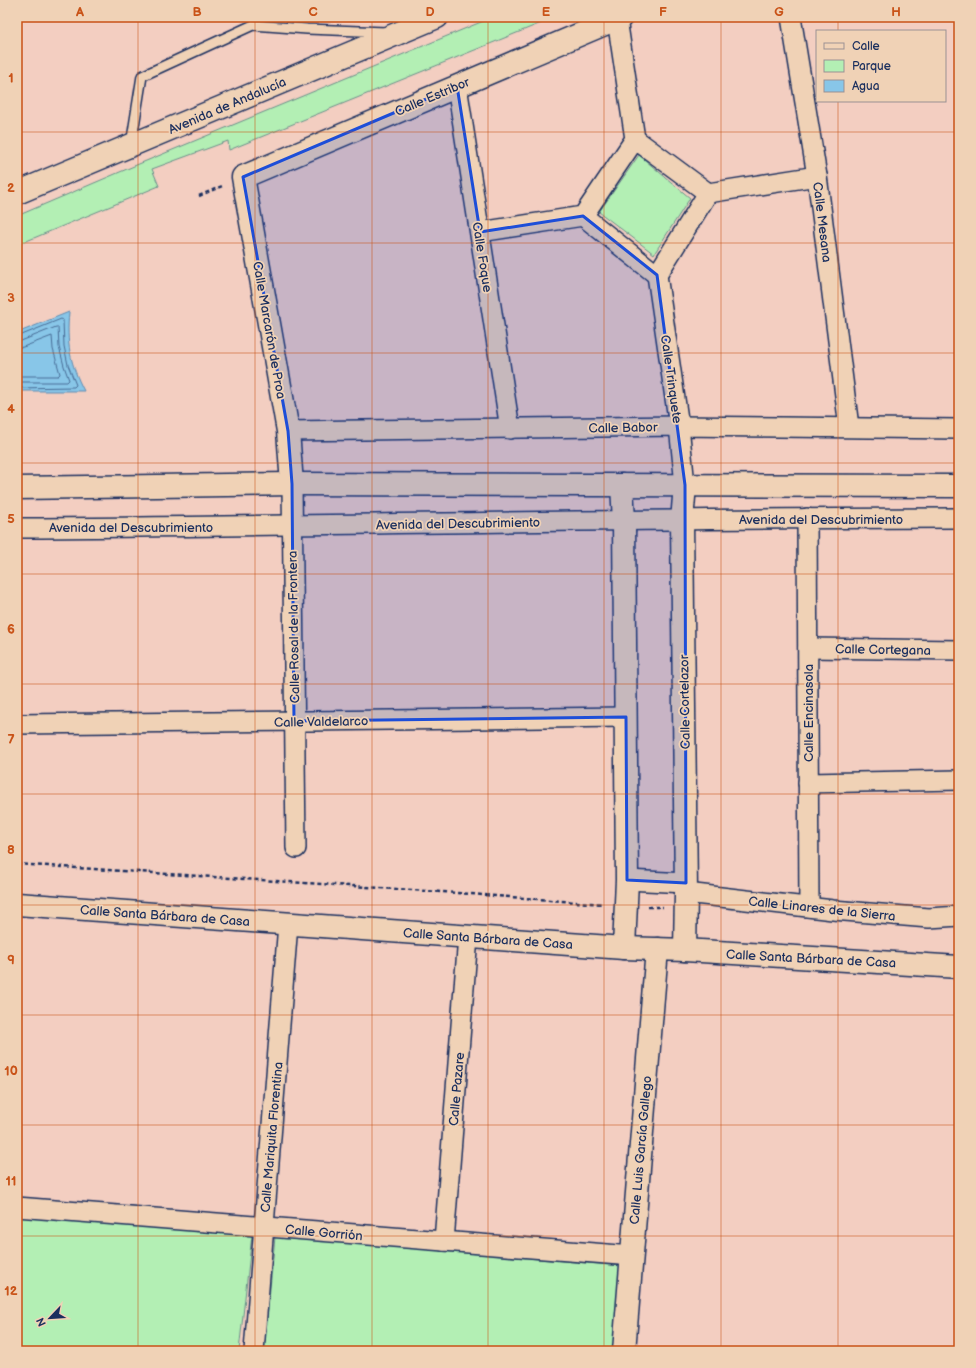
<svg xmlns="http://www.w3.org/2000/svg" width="976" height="1368" font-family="'Balsamiq Sans',sans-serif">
  <rect width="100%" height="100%" fill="#f3cec1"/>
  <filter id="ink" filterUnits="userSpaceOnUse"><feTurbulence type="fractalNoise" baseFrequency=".025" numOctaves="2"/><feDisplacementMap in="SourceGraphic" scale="8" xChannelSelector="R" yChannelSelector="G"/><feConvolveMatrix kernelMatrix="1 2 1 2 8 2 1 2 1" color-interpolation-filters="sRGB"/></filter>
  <g filter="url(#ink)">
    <g fill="#b3efb4" stroke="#678f89">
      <path d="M493 17H556L229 150 228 141 152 169 159 186 17 245V216L134 166Z"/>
      <path d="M639 155 690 198 654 254 599 212Z"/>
      <path d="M17 1216 252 1235 239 1351H17Z"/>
      <path d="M275 1237 622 1266 614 1351H264Z"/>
    </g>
    <path fill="#88c6e8" stroke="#5c8ab1" d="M69 312C66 342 70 364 84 391H17V333Z"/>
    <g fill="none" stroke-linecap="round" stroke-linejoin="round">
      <g stroke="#476b95" stroke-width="1">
        <path d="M17 337 61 319 63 320 64 346 68 365 76 385 74 387 17 388"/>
        <path d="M17 342 21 341 56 327H58L59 347 64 366 69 380 67 382H17"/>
        <path d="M17 348 23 347 52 336 53 349 60 374 58 376H17"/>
      </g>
      <defs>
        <path id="service" d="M131 145 142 76 253 25 307 29 386 32"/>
        <g id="minor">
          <path d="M791 17 817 176 849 427"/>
          <path d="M457 86 510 429"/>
          <path d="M635 139 708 193 817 176"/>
          <path d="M583 216 657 275 708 193"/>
          <path d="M480 232 583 216 635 139 617 19"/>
          <path d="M657 275 679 426 685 485"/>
          <path d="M288 431 679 426 959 429"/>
          <path d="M292 484 296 848"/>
          <path d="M807 518 809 907"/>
          <path d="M17 528C331 526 645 518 959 518"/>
          <path d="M808 648 959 650"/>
          <path d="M17 724 309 721 626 717"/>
          <path d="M808 783 959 780"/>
          <path d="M627 880 686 883"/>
          <path d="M686 893 833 910 929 918 959 916"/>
          <path d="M17 1207 632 1256"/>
          <path d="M444 1241 468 937"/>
          <path d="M254 1351 288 924"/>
        </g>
        <g id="tertiary">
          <path d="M292 484 288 431 243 177 621 17"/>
          <path d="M622 485 624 521 627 880 624 948"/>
          <path d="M17 488 292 484 959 486"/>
          <path d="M17 904 624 948 685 950 959 967"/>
          <path d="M685 950 686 893 682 521 685 485"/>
          <path d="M624 1351 657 949"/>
        </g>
        <path id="trunk" d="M17 193 437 17"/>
      </defs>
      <use href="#service" stroke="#1b2f5e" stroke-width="12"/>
      <use href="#minor" stroke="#1b2f5e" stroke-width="22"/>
      <use href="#tertiary" stroke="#1b2f5e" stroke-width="25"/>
      <use href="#trunk" stroke="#1b2f5e" stroke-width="25"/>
      <g stroke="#1b2f5e" stroke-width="2.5" stroke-dasharray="4 3" stroke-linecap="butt">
        <path d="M199 196 222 186"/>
        <path d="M17 864 457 893 603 904"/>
        <path d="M648 907H663"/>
      </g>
      <use href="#service" stroke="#f0d2b6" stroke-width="9"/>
      <use href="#minor" stroke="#f0d2b6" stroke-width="19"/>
      <use href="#tertiary" stroke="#f0d2b6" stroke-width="22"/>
      <use href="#trunk" stroke="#f0d2b6" stroke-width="22"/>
    </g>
  </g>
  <path fill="#1d4ed8" fill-opacity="0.2" stroke="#1d4ed8" stroke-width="3" stroke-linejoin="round" d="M457 86 480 232 583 216 657 275 685 485 686 883 627 880 626 717 294 721 292 484 288 431 243 177Z"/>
  <path fill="none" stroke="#c95318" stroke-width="1" stroke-opacity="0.55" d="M138 17V1351M255 17V1351M372 17V1351M488 17V1351M604 17V1351M721 17V1351M838 17V31M838 101V1351M17 132H959M17 243H959M17 353H959M17 463H959M17 574H959M17 684H959M17 794H959M17 905H959M17 1015H959M17 1125H959M17 1236H959"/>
  <g text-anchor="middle" stroke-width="3.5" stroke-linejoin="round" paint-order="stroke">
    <g font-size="13" fill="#1b2f5e" stroke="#f0d2b6">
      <text transform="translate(432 96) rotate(-23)" y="5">Calle Estribor</text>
      <text transform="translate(227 105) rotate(-23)" y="5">Avenida de Andalucía</text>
      <text transform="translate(823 222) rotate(83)" y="5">Calle Mesana</text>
      <text transform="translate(483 257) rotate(81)" y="5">Calle Foque</text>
      <text transform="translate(270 330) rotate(80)" y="5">Calle Marcarón de Proa</text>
      <text transform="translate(672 379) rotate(82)" y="5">Calle Trinquete</text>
      <text transform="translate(623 427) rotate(-1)" y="5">Calle Babor</text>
      <text x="821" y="524">Avenida del Descubrimiento</text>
      <text transform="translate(458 523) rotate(-1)" y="5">Avenida del Descubrimiento</text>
      <text x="131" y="532">Avenida del Descubrimiento</text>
      <text transform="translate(293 627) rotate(-91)" y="5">Calle Rosal de la Frontera</text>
      <text transform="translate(883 649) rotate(1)" y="5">Calle Cortegana</text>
      <text transform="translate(684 702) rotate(-91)" y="5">Calle Cortelazor</text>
      <text transform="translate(808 713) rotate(-90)" y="5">Calle Encinasola</text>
      <text transform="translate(321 721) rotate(-1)" y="5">Calle Valdelarco</text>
      <text transform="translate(822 908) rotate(6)" y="5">Calle Linares de la Sierra</text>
      <text transform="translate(165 915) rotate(4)" y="5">Calle Santa Bárbara de Casa</text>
      <text transform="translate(488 938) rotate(4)" y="5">Calle Santa Bárbara de Casa</text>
      <text transform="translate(811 958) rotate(3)" y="5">Calle Santa Bárbara de Casa</text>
      <text transform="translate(456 1089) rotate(-85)" y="5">Calle Pazare</text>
      <text transform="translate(271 1137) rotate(-85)" y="5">Calle Mariquita Florentina</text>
      <text transform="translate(640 1150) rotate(-85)" y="5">Calle Luis García Gallego</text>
      <text transform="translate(324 1232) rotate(5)" y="5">Calle Gorrión</text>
    </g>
  </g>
  <rect width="976" height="1368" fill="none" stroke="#f0d2b6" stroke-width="44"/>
  <rect x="816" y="30" width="130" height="72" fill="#f0d2b6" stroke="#9b9193"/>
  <rect x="824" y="43" width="20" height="6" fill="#f0d2b6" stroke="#9b9193"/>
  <text x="852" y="50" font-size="12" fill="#1b2f5e">Calle</text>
  <rect x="824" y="60" width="20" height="12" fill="#b3efb4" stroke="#9b9193"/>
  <text x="852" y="70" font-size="12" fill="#1b2f5e">Parque</text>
  <rect x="824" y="80" width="20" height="12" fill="#88c6e8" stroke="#9b9193"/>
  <text x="852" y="90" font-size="12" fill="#1b2f5e">Agua</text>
  <g transform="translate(50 1318) rotate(245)" stroke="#f0d2b6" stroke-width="3" paint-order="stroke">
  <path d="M0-3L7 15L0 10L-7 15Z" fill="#1b2f5e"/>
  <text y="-6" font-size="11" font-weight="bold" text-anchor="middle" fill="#1b2f5e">N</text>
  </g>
  <rect x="22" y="22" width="932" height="1324" fill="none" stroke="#c95318" stroke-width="1.5"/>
  <g font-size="13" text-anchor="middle" font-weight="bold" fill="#c95318">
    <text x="80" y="16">A</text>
    <text x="197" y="16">B</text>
    <text x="313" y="16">C</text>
    <text x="430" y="16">D</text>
    <text x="546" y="16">E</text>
    <text x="663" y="16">F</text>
    <text x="779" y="16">G</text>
    <text x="896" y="16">H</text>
    <text x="11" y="82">1</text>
    <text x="11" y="192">2</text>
    <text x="11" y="302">3</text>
    <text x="11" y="413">4</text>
    <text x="11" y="523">5</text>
    <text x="11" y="633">6</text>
    <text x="11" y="744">7</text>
    <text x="11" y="854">8</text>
    <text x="11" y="964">9</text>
    <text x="11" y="1075">10</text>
    <text x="11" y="1185">11</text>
    <text x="11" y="1295">12</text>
  </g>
</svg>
